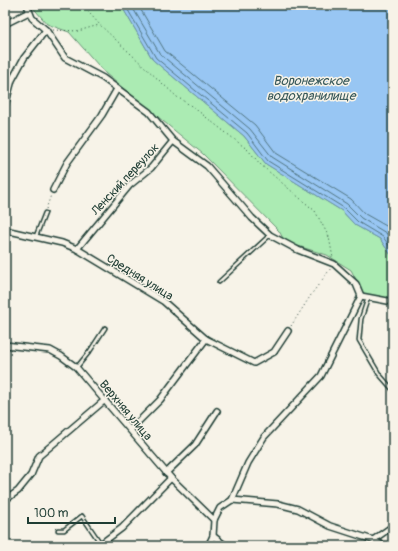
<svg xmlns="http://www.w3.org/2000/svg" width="398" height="551" font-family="Pangolin,sans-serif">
  <rect width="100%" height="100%" fill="#f7f3e8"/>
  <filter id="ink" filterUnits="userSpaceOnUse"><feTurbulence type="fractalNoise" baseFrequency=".025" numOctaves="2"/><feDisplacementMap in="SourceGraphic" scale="8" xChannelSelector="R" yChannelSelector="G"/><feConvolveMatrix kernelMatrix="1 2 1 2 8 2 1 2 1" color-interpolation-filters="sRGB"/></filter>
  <g filter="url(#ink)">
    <path fill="#abebb3" stroke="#659474" d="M31 5H121L153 60 244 136 266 164 342 211 355 225 380 239 393 258V301L365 296 351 270 327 255 285 242 279 231 203 154 106 74 69 32 47 24Z"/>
    <path fill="#98c6f3" stroke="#688fa7" d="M121 5H393V258L380 239 355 225 342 211 266 164 244 136 153 60Z"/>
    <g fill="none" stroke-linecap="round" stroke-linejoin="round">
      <g stroke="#4f7480" stroke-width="1">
        <path d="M125 5 156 58 247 133 268 161 344 208 358 222 383 237 393 251"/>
        <path d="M131 5 160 54 250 129 272 157 347 204 361 218 386 233 393 242"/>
        <path d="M138 5 165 51 255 125 276 153 351 199 365 214 388 227 393 232"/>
      </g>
      <defs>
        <g id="lane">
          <path d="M36 236 45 213"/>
          <path d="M219 282 270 235"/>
          <path d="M368 298 361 319 359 340 379 374 393 390"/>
          <path d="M77 367 90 351 105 328"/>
          <path d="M58 530H64L82 516 101 544"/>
        </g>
        <g id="street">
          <path d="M27 5 32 18 46 30 65 58 103 78 149 112 173 141 207 166 252 218 270 235 298 250 334 264 356 284 361 296"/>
          <path d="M5 24 29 12"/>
          <path d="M5 106 12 80 24 58 46 30"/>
          <path d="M5 134 6 139 5 141"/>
          <path d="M53 190 67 163 102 115 117 89"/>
          <path d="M5 230 62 243 77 249 163 301 206 339 254 363 274 352 288 331"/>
          <path d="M77 249 130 185 151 168 173 141"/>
          <path d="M361 296 393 302"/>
          <path d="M5 345 50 350 61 356 76 367 171 478 214 520"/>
          <path d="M131 429 160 400 206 339"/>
          <path d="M166 473 195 445 217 411"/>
          <path d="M5 500 18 491 31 475 39 456 105 400"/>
          <path d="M232 500 278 504 298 509 330 526 373 540 384 546"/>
          <path d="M213 536 226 546"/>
          <path d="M373 540 393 526"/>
          <path d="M98 546 122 528 171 478"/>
          <path d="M208 546 213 536 214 520 220 508 232 500 248 463 264 437 321 376 361 296"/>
        </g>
      </defs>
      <use href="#lane" stroke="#1f3d34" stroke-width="5.5"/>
      <use href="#street" stroke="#1f3d34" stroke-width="8"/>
      <g stroke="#1f3d34" stroke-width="1" stroke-dasharray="1 3" stroke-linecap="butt">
        <path d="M82 5 100 25 177 97 193 107 248 150 261 165 315 211 329 237 333 258"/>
        <path d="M53 30 78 31 99 25"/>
        <path d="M46 209 51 195"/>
        <path d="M291 326 313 292 331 268"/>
      </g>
      <use href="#lane" stroke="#f7f3e8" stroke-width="2.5"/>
      <use href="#street" stroke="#f7f3e8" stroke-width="5"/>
    </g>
  </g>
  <g text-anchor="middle" stroke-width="3" stroke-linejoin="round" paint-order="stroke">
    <g font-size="12" fill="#1f3d34" stroke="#f7f3e8">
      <text transform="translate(125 179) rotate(-47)" y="4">Ленский переулок</text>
      <text transform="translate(140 277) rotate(32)" y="4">Средняя улица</text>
      <text transform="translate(126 410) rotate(50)" y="4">Верхняя улица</text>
    </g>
    <g font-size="13" font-style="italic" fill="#37585a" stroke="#f7f3e8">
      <text x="311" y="85">Воронежское<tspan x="311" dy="15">водохранилище</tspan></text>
    </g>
  </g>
  <rect width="398" height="551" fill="none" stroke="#f7f3e8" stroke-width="20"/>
  <rect x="10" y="10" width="378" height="531" fill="none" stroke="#1f3d34" stroke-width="1.5" filter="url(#ink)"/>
  <path d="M28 517v6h87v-6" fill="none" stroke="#1f3d34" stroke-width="2"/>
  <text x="34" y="517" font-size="12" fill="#1f3d34" stroke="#f7f3e8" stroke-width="3" paint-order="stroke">100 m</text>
</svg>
